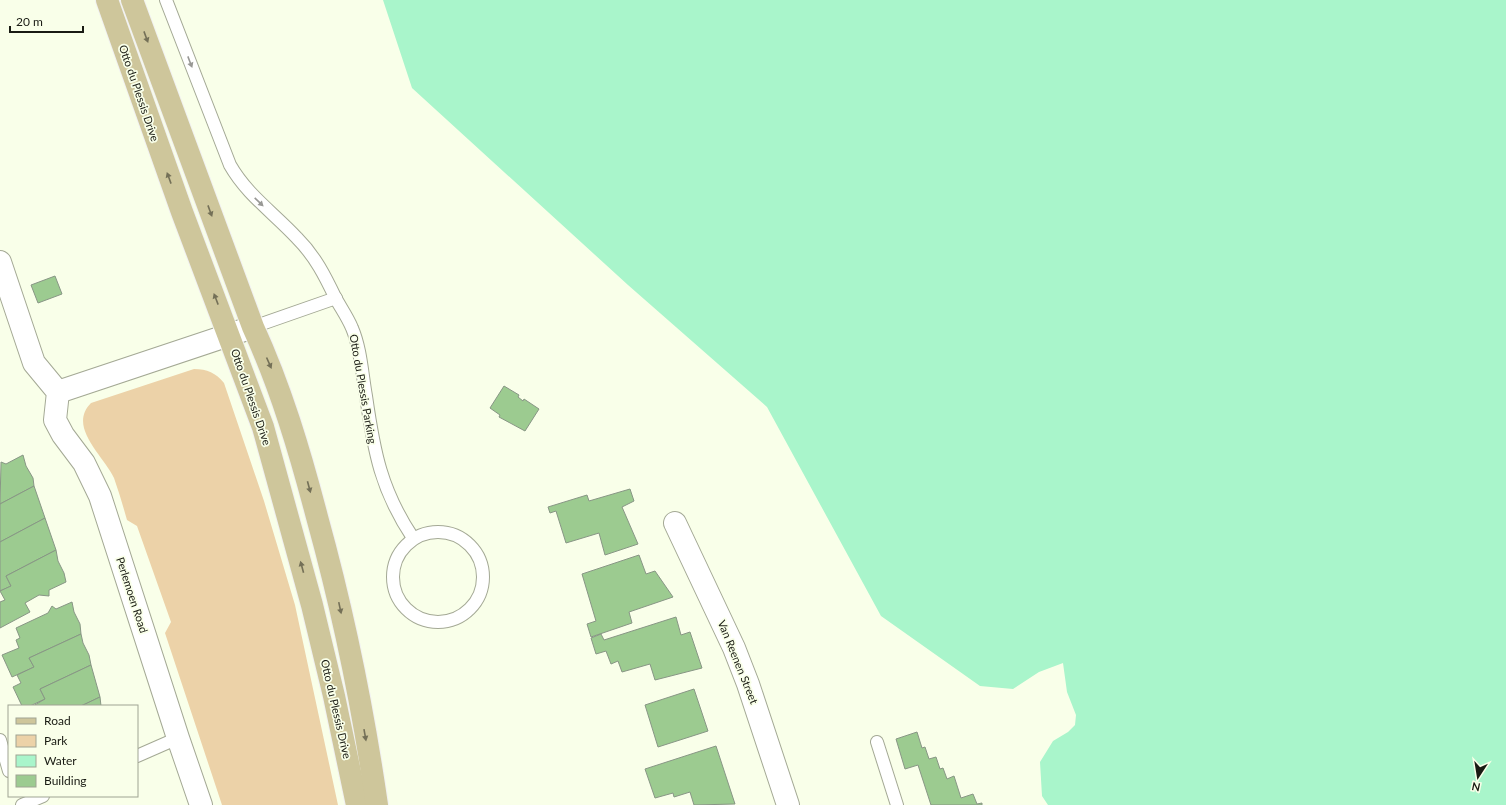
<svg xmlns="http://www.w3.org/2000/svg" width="1506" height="805" font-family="Lato,sans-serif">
  <rect width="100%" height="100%" fill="#f9ffe9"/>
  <path fill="#ecd2a8" d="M194 369C207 369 216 373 224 383L264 501 295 605 338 805H222L165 633 171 622 137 526 127 520C123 506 119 492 114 478 104 456 67 427 91 403Z"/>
  <path fill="#a9f5cb" d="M383 0H1506V805H1048L1042 796 1040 762 1053 741 1068 732 1075 725 1076 715 1067 692 1063 663 1039 672 1013 689 980 686 881 616 767 407 628 285 412 88Z"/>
  <g fill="#9ccb90" stroke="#889685">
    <path d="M55 276 62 294 38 303 31 285Z"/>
    <path d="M504 386 519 395 518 397 523 401 524 399 539 409 525 431 499 417 500 415 490 408Z"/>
    <path d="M23 455 26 466 33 478 34 486 0 504 1 462 6 464Z"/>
    <path d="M34 486 45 518 0 542V504Z"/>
    <path d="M630 489 634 501 622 507 638 544 605 555 599 533 566 543 556 511 550 513 548 507 587 495 589 501Z"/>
    <path d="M45 518 56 550 6 576 11 586 0 591V542Z"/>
    <path d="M56 550 58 561 64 573 66 582 49 590V596L39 595 25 603 30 612 0 628V602L5 600 0 591 11 586 6 576Z"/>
    <path d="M639 555 646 574 655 571 673 597 629 612 632 623 591 637 587 624 596 621 582 574Z"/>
    <path d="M72 602 74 612 80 624 81 634 29 658 34 667 12 677 2 655 19 648 16 640 20 638 16 628 48 613 52 606 56 609Z"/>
    <path d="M676 617 681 635 690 632 702 668 655 680 650 664 622 672 618 661 611 664 606 651 596 654 591 638 601 634 604 640Z"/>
    <path d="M81 634 83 643 89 655 91 665 40 689 45 699 30 706H22L13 687 21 683 17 675 34 667 29 658Z"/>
    <path d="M91 665 100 697 81 706H33L45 699 40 689Z"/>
    <path d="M694 689 708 731 658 747 645 705Z"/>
    <path d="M100 697 101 706H81Z"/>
    <path d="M917 732 922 748 925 747 929 759 936 757 940 769 943 768 947 779 954 776 961 798 973 794 977 804 982 803V805H931L918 765 905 769 896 739Z"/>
    <path d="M716 746 735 804 694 805 690 792 674 797 673 793 655 798 645 769Z"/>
  </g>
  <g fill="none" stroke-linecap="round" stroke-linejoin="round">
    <defs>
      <g id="lane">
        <path d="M166 0 230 165C247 195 274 213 297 238 315 256 325 276 336 299 341 308 348 318 352 328 361 349 362 374 366 396 374 452 381 490 413 538"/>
        <path d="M253 327 336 298"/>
        <circle cx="438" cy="577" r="45"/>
        <path d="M0 740 9 771"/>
        <path d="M877 742 897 805"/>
        <path d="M137 756 178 738"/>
        <path d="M22 805 43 796"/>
      </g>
      <g id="street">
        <path d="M0 262 34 363 58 392 55 420 63 435 84 463 100 496 178 738 201 805"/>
        <path d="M58 392 253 327"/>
        <path d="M675 523 734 648 748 684 788 805"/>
      </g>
      <g id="primary">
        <path d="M107 0 182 212 263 427 312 605 334 696 357 805"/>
        <path d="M132 0 253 327C281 388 300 452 317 517 343 611 363 708 377 805"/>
      </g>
    </defs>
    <use href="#lane" stroke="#a4a995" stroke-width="14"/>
    <use href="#street" stroke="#a4a995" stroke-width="24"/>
    <use href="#primary" stroke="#f1f1f1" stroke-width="24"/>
    <use href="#lane" stroke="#fff" stroke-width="12"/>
    <use href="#street" stroke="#fff" stroke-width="22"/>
    <use href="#primary" stroke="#cec69b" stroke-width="22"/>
  </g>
  <defs><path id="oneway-solid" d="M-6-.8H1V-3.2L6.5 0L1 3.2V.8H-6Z"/></defs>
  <g fill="#747057">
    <use href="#oneway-solid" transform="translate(146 37) rotate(70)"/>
    <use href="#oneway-solid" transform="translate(169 178) rotate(-110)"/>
    <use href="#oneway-solid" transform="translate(210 211) rotate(70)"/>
    <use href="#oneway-solid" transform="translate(216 299) rotate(-111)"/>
    <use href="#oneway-solid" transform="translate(269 363) rotate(66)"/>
    <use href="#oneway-solid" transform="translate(309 487) rotate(75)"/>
    <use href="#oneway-solid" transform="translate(302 567) rotate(-105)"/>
    <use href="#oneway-solid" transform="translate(340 608) rotate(78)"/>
    <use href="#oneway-solid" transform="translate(365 735) rotate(80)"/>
  </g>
  <g fill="#989895">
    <use href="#oneway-solid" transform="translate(190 62) rotate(69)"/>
    <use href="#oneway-solid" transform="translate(259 202) rotate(44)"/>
  </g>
  <g text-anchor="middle" stroke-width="3.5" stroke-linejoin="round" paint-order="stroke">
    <g font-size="11" fill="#191b13" stroke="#f9ffe9">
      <text transform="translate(139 93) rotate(71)" y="4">Otto du Plessis Drive</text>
      <text transform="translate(363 389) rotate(80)" y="4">Otto du Plessis Parking</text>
      <text transform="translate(251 397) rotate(71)" y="4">Otto du Plessis Drive</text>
      <text transform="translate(132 595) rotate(72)" y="4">Perlemoen Road</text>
      <text transform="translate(738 662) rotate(68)" y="4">Van Reenen Street</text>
      <text transform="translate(336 709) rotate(77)" y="4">Otto du Plessis Drive</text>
    </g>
  </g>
  <rect x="8" y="705" width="130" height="92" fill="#f9ffe9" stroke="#9fa493"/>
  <rect x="16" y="718" width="20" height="6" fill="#cec69b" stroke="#9fa493"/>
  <text x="44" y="725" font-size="12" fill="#191b13">Road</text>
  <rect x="16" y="735" width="20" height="12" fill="#ecd2a8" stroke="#9fa493"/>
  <text x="44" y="745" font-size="12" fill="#191b13">Park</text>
  <rect x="16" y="755" width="20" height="12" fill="#a9f5cb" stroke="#9fa493"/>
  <text x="44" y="765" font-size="12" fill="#191b13">Water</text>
  <rect x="16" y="775" width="20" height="12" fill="#9ccb90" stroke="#9fa493"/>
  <text x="44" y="785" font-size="12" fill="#191b13">Building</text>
  <g transform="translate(1478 777) rotate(192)" stroke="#f9ffe9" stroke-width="3" paint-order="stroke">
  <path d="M0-3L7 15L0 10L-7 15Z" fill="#191b13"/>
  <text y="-6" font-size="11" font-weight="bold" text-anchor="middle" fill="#191b13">N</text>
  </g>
  <path d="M10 26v6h73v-6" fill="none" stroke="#191b13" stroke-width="2"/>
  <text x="16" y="26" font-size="12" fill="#191b13" stroke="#f9ffe9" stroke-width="3" paint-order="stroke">20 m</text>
</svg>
